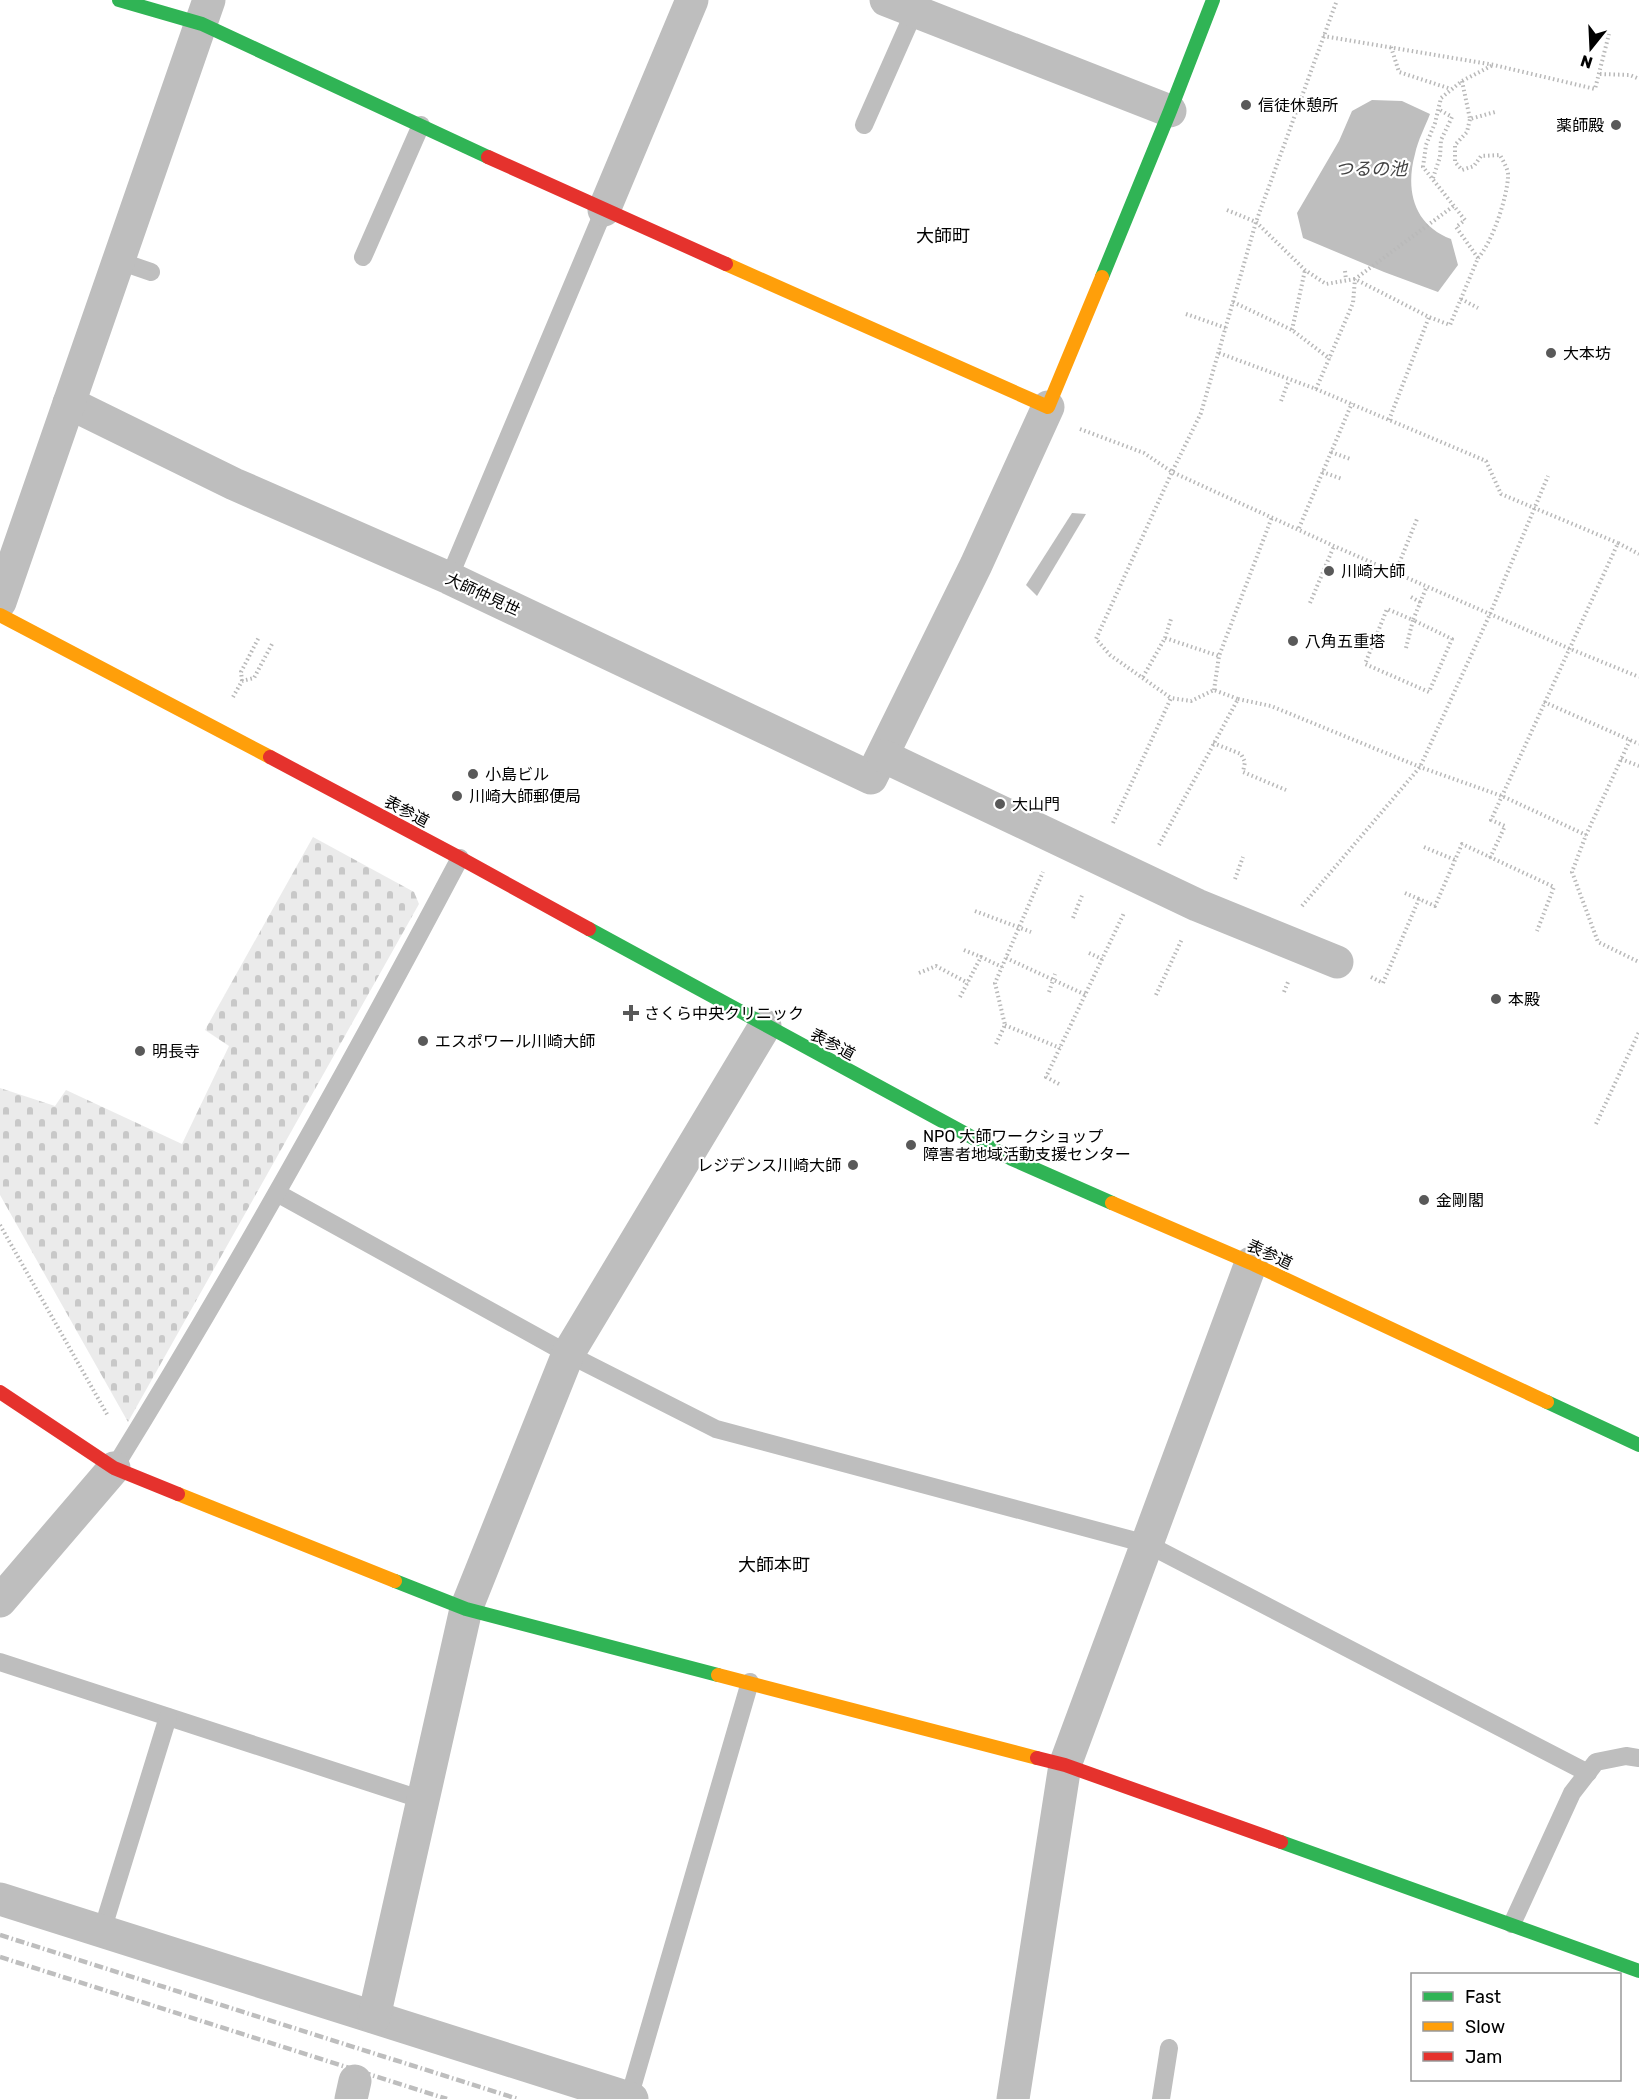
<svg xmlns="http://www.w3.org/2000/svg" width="1639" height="2099" font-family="Rubik,'Noto Sans JP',sans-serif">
  <defs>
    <pattern id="cemetery-stones" width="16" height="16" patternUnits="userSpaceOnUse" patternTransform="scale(1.5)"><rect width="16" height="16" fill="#ebebeb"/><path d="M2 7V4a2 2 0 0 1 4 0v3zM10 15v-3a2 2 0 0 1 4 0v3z" fill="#c8c8c8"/></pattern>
  </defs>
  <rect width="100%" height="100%" fill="#fff"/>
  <path fill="url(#cemetery-stones)" d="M313 837 414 892 419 904 128 1422 0 1195V1088L55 1106 66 1090 182 1144 229 1046 205 1030Z"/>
  <g fill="#bebebe">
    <path d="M1372 100 1402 101 1430 114C1425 127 1418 140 1415 154 1405 191 1414 225 1451 239L1458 265 1438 292 1384 272 1303 238 1297 213 1339 141 1352 111Z"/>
    <path d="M1072 513 1086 514 1037 596 1026 585Z"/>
  </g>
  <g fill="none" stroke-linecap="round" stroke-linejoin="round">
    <g stroke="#b9b9b9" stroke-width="4" stroke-dasharray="1.5 3" stroke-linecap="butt">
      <path d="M1323 36 1494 65 1595 89 1609 34"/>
      <path d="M1391 47 1399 72 1451 89"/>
      <path d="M1600 74 1630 75 1639 79"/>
      <path d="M1462 81 1470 119 1495 112"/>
      <path d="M1433 178 1440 157 1441 140 1452 117 1438 109"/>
      <path d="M1227 210 1256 222 1305 270 1326 284 1355 279 1429 317 1450 325 1478 258C1492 243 1507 198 1508 177 1509 170 1503 161 1500 155L1481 156 1474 166 1462 170 1455 162V145L1467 132 1470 119"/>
      <path d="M1478 258 1456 227 1465 220 1423 167 1426 145 1435 123 1441 98 1462 81 1493 65"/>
      <path d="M1345 271 1346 280"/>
      <path d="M1461 299 1478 308"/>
      <path d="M1233 302 1292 330 1330 359"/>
      <path d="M1186 314 1226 328"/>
      <path d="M1292 330 1305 270"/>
      <path d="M1219 353 1316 389 1486 461 1501 494 1618 543"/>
      <path d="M1316 389 1353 303 1355 279 1455 205"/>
      <path d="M1281 401 1289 380"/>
      <path d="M1389 420 1429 317"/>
      <path d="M1080 429 1144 453 1172 472 1334 546 1568 648 1639 677"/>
      <path d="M1331 452 1350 459"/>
      <path d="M1322 472 1342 479"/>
      <path d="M1299 528 1352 403"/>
      <path d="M1396 571 1417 519"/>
      <path d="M1411 597 1420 602"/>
      <path d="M1310 603 1334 546"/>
      <path d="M1165 638 1171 619"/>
      <path d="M1406 648 1413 620 1387 609 1365 664 1429 692 1452 639 1413 620 1427 586"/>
      <path d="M1143 677 1165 638 1219 656"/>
      <path d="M242 681 241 672 259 637"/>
      <path d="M1214 690 1219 656 1272 517"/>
      <path d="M233 697 242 681 254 678 272 644"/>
      <path d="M1238 699 1271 706 1420 767 1502 796 1586 835"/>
      <path d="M1544 702 1639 744"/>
      <path d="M1630 740 1586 835 1572 872 1598 942 1639 962"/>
      <path d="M1213 743 1241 754 1245 762 1243 772 1286 790"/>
      <path d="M1621 759 1639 766"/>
      <path d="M1113 823 1171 698 1110 655 1096 639 1172 472 1201 413 1256 222 1337 0"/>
      <path d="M1159 845 1238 699 1214 690 1191 701 1171 698"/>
      <path d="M1424 847 1455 860"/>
      <path d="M1490 858 1505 826 1491 820 1618 543 1639 554"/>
      <path d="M1235 879 1243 857"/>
      <path d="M1405 893 1419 899"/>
      <path d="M1302 906 1420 767 1490 614 1548 476"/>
      <path d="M975 911 1031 932"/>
      <path d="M1073 918 1083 893"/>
      <path d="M964 950 981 957"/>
      <path d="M1089 953 1102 959"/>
      <path d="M1006 958 1086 995"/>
      <path d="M919 973 936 966 968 983"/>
      <path d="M1371 977 1383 983 1419 899 1435 906 1462 844 1554 887 1537 931"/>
      <path d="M1049 992 1055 974"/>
      <path d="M1284 992 1288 982"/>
      <path d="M1156 995 1182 939"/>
      <path d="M960 997 981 957 1002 967"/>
      <path d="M1005 1025 1060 1048"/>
      <path d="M996 1044 1005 1025 995 983 1043 872"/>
      <path d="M1059 1084 1046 1077 1124 913"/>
      <path d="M1596 1124 1639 1032"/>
      <path d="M0 1225 108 1416"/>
    </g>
    <g stroke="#bebebe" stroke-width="18">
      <path d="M864 125 914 12"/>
      <path d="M363 257 421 125"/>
      <path d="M119 261 151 272"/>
      <path d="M449 578 604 210"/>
      <path d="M277 1193 568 1354 716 1429 1147 1544 1588 1773"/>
      <path d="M114 1468C237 1269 351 1064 460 858"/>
      <path d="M0 1662 423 1800"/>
      <path d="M1512 1924 1572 1793 1596 1762 1626 1756 1639 1758"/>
      <path d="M102 1931 168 1717"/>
      <path d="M629 2098 750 1682"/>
      <path d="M1161 2099 1169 2048"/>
    </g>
    <g stroke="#bebebe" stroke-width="33">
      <path d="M886 0 1170 111"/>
      <path d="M604 210 692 0"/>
      <path d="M69 403 234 484 449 578 871 778 976 565 1048 407"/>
      <path d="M0 602 209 0"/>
      <path d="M883 756 1197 905 1337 962"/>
      <path d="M0 1601 114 1468"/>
      <path d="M0 1899 632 2099"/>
      <path d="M374 2017 466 1609 568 1354 765 1026"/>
      <path d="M351 2099 355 2081"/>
      <path d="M1013 2099 1065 1765 1251 1263"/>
    </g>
    <g stroke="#30b455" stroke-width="14">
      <path d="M119 0 202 24 488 157"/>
      <path d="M1102 277 1170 111 1213 0"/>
      <path d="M589 929 1012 1159 1112 1203"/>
      <path d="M1547 1402 1639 1445"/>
      <path d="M395 1581 466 1609 718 1675"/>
      <path d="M1281 1842 1639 1971"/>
    </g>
    <g stroke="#ff9f0a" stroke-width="14">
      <path d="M726 264 1048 407 1102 277"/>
      <path d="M0 615 270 757"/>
      <path d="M1112 1203 1251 1263 1547 1402"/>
      <path d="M178 1494 395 1581"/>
      <path d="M718 1675 1037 1758"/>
    </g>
    <g stroke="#e5322d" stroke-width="14">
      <path d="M488 157 726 264"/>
      <path d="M270 757 460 858 589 929"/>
      <path d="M0 1392 114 1468 178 1494"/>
      <path d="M1037 1758 1065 1765 1281 1842"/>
    </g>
    <g stroke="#bebebe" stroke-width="4.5" stroke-dasharray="9 3 1.5 3" stroke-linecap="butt">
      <path d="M0 1935 518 2099"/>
      <path d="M0 1957 447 2099"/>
    </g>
  </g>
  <g fill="#595959" stroke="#fff" stroke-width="2">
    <circle cx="1246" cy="105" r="6"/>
    <circle cx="1616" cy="125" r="6"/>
    <circle cx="1551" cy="353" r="6"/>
    <circle cx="1329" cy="571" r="6"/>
    <circle cx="1293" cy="641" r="6"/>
    <circle cx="473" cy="774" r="6"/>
    <circle cx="457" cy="796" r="6"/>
    <circle cx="1000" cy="804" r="6"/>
    <circle cx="1496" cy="999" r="6"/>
    <path d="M628 1004h6v6h6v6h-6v6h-6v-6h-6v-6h6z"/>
    <circle cx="423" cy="1041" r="6"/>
    <circle cx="140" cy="1051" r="6"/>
    <circle cx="911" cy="1145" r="6"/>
    <circle cx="853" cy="1165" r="6"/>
    <circle cx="1424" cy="1200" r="6"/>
  </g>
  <g text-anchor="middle" stroke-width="4.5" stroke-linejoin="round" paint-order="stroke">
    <g font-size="16" fill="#000" stroke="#fff" text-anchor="start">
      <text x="1258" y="111">信徒休憩所</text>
      <text x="1604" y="131" text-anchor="end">薬師殿</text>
      <text x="1563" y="359">大本坊</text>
      <text x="1341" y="577">川崎大師</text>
      <text x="1305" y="647">八角五重塔</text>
      <text x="485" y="780">小島ビル</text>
      <text x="469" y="802">川崎大師郵便局</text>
      <text x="1012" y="810">大山門</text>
      <text x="1508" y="1005">本殿</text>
      <text x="644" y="1019">さくら中央クリニック</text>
      <text x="435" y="1047">エスポワール川崎大師</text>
      <text x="152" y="1057">明長寺</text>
      <text x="923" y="1142">NPO 大師ワークショップ<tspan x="923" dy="18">障害者地域活動支援センター</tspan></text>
      <text x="841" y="1171" text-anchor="end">レジデンス川崎大師</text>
      <text x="1436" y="1206">金剛閣</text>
    </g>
    <g font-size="16" fill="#000" stroke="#fff">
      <text transform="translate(483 594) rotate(25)" y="6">大師仲見世</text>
      <text transform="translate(407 811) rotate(28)" y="6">表参道</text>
      <text transform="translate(833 1044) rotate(28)" y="6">表参道</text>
      <text transform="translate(1270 1254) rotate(25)" y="6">表参道</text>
    </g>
    <g font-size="18" font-style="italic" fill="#434343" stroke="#fff">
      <text x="1371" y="175">つるの池</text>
    </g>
    <g font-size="18" fill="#000" stroke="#fff">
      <text x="943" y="242">大師町</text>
      <text x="774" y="1571">大師本町</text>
    </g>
  </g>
  <rect x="1411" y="1973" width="210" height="108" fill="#ffffff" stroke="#999999" stroke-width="1.5"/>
  <rect x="1423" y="1992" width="30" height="9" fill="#30b455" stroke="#999999" stroke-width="1.5"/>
  <text x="1465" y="2003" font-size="18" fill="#000000">Fast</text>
  <rect x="1423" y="2022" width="30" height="9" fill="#ff9f0a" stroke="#999999" stroke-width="1.5"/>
  <text x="1465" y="2033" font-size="18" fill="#000000">Slow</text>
  <rect x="1423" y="2052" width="30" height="9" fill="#e5322d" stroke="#999999" stroke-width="1.5"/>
  <text x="1465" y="2063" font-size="18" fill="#000000">Jam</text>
  <g transform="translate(1591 48) rotate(198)" stroke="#ffffff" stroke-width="4.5" paint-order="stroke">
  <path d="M0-4.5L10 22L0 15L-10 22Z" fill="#000000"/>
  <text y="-9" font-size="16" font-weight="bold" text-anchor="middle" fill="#000000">N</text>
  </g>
</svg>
